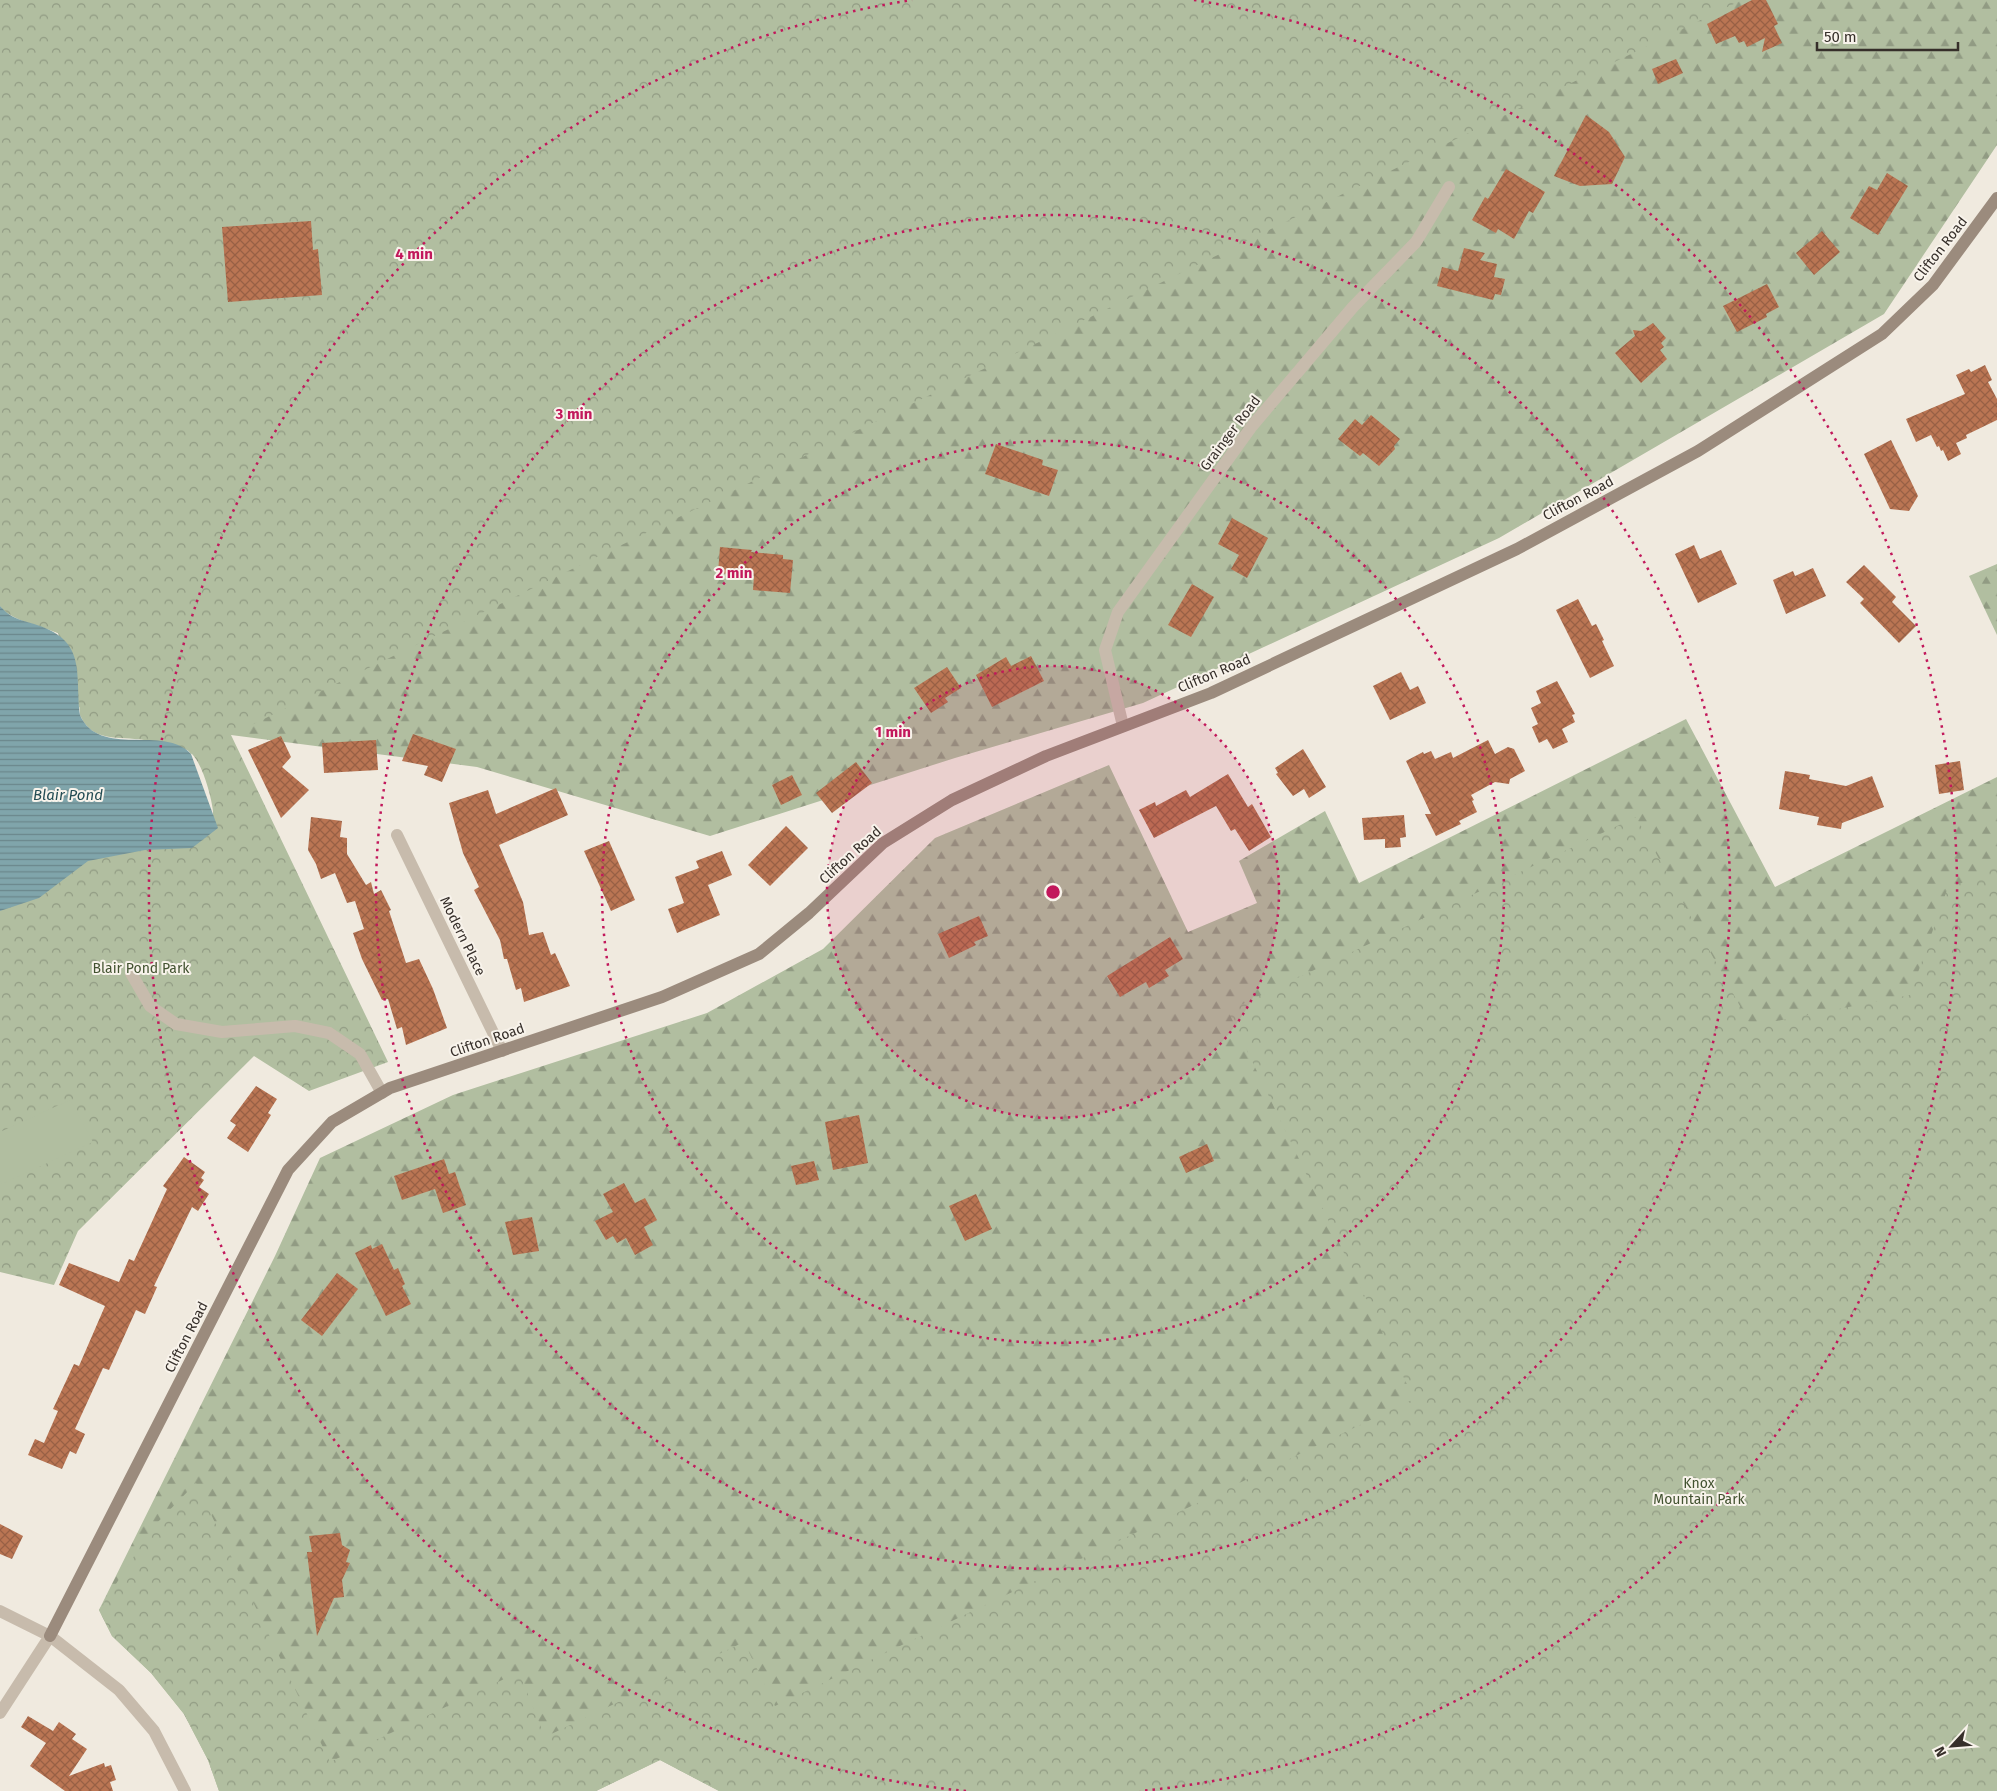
<svg xmlns="http://www.w3.org/2000/svg" width="1997" height="1791" font-family="'Fira Sans',sans-serif">
  <defs>
    <pattern id="forest-firs" width="22" height="20" patternUnits="userSpaceOnUse" patternTransform="scale(1.25)"><rect width="22" height="20" fill="#b1bea0"/><path d="M5 1l3.5 6h-7zM16 11l3.5 6h-7z" fill="#919b83"/></pattern>
    <pattern id="park-crowns" width="20" height="18" patternUnits="userSpaceOnUse" patternTransform="scale(1.25)"><rect width="20" height="18" fill="#b1bea0"/><path d="M2 6a3 3 0 1 1 6 0M12 15a3 3 0 1 1 6 0" fill="none" stroke="#919b83"/></pattern>
    <pattern id="water-rules" width="6" height="5" patternUnits="userSpaceOnUse" patternTransform="scale(1.25)"><rect width="6" height="5" fill="#80a5ab"/><path d="M0 2.5h6" fill="none" stroke="#6a878b"/></pattern>
    <pattern id="building-cross-hatch" width="8" height="8" patternUnits="userSpaceOnUse" patternTransform="scale(1.25)"><rect width="8" height="8" fill="#ba7553"/><path d="M0 0l8 8M0 8l8-8" fill="none" stroke="#986045"/></pattern>
  </defs>
  <rect width="100%" height="100%" fill="#f0eadf"/>
  <g fill="url(#forest-firs)">
    <path d="M0 0H1997V145L1884 314 1499 538 1143 703 955 758 710 836 477 767 231 735 191 754 188 750 176 745 79 707 58 633 6 613 0 606Z"/>
    <path d="M1997 564V635L1969 576Z"/>
    <path d="M1686 719 1775 887 1997 777V1791H719L660 1760 596 1791H219L208 1760 184 1714 151 1673 112 1636 99 1610 275 1256 320 1158 453 1095 707 1013 823 949 935 838 1109 765 1188 932 1257 903 1239 861 1325 811 1359 883Z"/>
  </g>
  <g fill="url(#park-crowns)">
    <path d="M0 0H1742L231 735 388 1062 309 1091 254 1056 78 1231 54 1285 0 1272V897L28 879 213 816V811C211 795 202 761 189 751 184 748 176 747 170 746 162 744 153 741 144 740 119 736 92 743 80 715L77 667 58 633C38 624 15 623 0 606Z"/>
    <path d="M1636 817 1751 1026 1910 995 1947 890 1997 866V1791H719L660 1760 596 1791H219L208 1760 184 1714 151 1673 112 1636 99 1610 153 1527 196 1483 330 1762 519 1672 545 1737 744 1642 775 1706 1414 1399 1228 1011Z"/>
  </g>
  <path fill="#b1bea0" d="M70 1100 93 1142 2 1184 0 1180V1132Z"/>
  <path fill="url(#water-rules)" d="M0 606C11 619 22 620 37 625 87 641 75 673 80 715 99 759 165 724 191 754L218 828 192 848 145 850 88 861 39 898 0 911Z"/>
  <g fill="url(#building-cross-hatch)">
    <path d="M1752 0H1766L1778 24 1774 26 1782 43 1762 52 1765 38 1747 47 1744 41 1739 43 1735 36 1716 44 1707 24Z"/>
    <path d="M1676 59 1683 73 1658 84 1652 69Z"/>
    <path d="M1586 115 1609 132 1625 157 1612 184 1580 186 1554 176Z"/>
    <path d="M1506 169 1545 192 1533 213 1529 211 1514 239 1498 229 1496 233 1472 220 1485 197 1488 199Z"/>
    <path d="M1887 173 1908 186 1878 235 1850 218 1869 186 1877 190Z"/>
    <path d="M311 221 313 250 318 249 322 295 228 302 222 227Z"/>
    <path d="M1822 231 1840 252 1814 275 1796 253Z"/>
    <path d="M1464 248 1485 253 1480 260 1497 264 1494 277 1505 279 1501 295 1495 294 1493 300 1437 286 1442 267 1458 271Z"/>
    <path d="M1767 284 1779 307 1766 314 1767 317 1737 332 1723 306Z"/>
    <path d="M1653 323 1666 338 1661 343 1664 347 1660 350 1667 359 1641 383 1615 353 1635 336 1633 330 1641 331Z"/>
    <path d="M1985 365 1992 380 1988 382 1997 399V420L1966 435 1967 438 1956 443 1961 454 1948 461 1943 450 1941 451 1939 446 1937 447 1931 435 1916 442 1906 419 1965 394 1956 375 1969 369 1971 372Z"/>
    <path d="M1371 415 1400 439 1394 446 1395 449 1379 466 1363 453 1360 456 1338 439 1355 419 1362 425Z"/>
    <path d="M1891 440 1918 496 1909 511 1890 509 1864 454Z"/>
    <path d="M996 444 1043 460 1042 465 1058 470 1049 496 985 474Z"/>
    <path d="M1232 518 1268 538 1247 578 1231 569 1239 555 1218 544Z"/>
    <path d="M1694 545 1700 559 1721 550 1737 584 1698 603 1675 554Z"/>
    <path d="M720 547 752 550 751 552 783 555V559L793 560 790 593 753 590 754 576 718 573Z"/>
    <path d="M1864 565 1896 597 1892 602 1916 626 1899 643 1860 603 1864 599 1846 582Z"/>
    <path d="M1813 568 1826 596 1786 614 1773 580 1793 571 1795 576Z"/>
    <path d="M1192 584 1214 597 1191 637 1168 625Z"/>
    <path d="M1578 599 1592 626 1596 624 1604 640 1602 641 1614 666 1590 678 1556 610Z"/>
    <path d="M1031 656 1044 681 992 707 976 675 1006 657 1011 666Z"/>
    <path d="M947 667 961 688 945 698 948 702 931 713 914 688Z"/>
    <path d="M1401 672 1410 690 1418 686 1426 703 1390 720 1373 686Z"/>
    <path d="M1557 681 1575 714 1572 715 1575 722 1562 729 1568 742 1553 749 1547 739 1539 743 1532 727 1538 724 1531 708 1541 703 1536 691Z"/>
    <path d="M413 734 456 749 442 782 424 775 428 766 402 761Z"/>
    <path d="M281 736 291 757 282 767 309 790 281 818 248 750Z"/>
    <path d="M376 740 378 770 324 773 322 743Z"/>
    <path d="M1488 740 1495 754 1508 747 1514 749 1525 771 1510 779 1509 784 1495 782 1471 795 1474 800 1472 801 1477 812 1459 821 1461 824 1436 836 1425 814H1431L1406 761 1423 752 1424 754 1431 751 1435 759 1451 752 1453 758Z"/>
    <path d="M1303 749 1326 787 1309 798 1304 789 1293 796 1276 774 1278 773 1275 768Z"/>
    <path d="M1960 761 1964 790 1939 794 1935 765Z"/>
    <path d="M856 762 872 783 832 813 816 793Z"/>
    <path d="M1785 771 1810 775 1809 779 1846 786 1872 776 1884 807 1842 823 1841 829 1817 825 1819 817 1779 809Z"/>
    <path d="M1228 774 1248 807 1252 804 1271 837 1249 851 1235 829 1231 831 1216 806 1154 838 1139 810 1155 802 1156 806 1186 790 1190 797Z"/>
    <path d="M792 775 802 795 781 805 772 785Z"/>
    <path d="M556 788 568 815 499 845 523 902 529 935 543 932 551 955 555 953 570 986 524 1002 521 988 516 990 507 959H504L500 940 474 890 479 887 463 853 449 803 488 790 496 814Z"/>
    <path d="M1404 815 1406 837 1400 838 1401 847 1385 848V839L1364 840 1362 818Z"/>
    <path d="M311 817 342 821 340 837 347 838V854L366 885 371 882 374 894 381 890 391 910 389 911 406 963 419 959 433 989 447 1028 406 1045 402 1027 397 1029 388 999 382 1000 362 959 353 933 364 929 355 901 347 903 335 873 321 879 316 864 308 850Z"/>
    <path d="M786 826 808 848 770 886 748 865Z"/>
    <path d="M609 841 635 900 611 911 584 851Z"/>
    <path d="M722 851 732 875 708 885 720 915 677 933 668 909 684 903 675 877 699 868 696 861Z"/>
    <path d="M979 916 988 936 974 942 976 945 949 958 938 934Z"/>
    <path d="M1170 937 1183 959 1165 970 1169 976 1149 988 1146 982 1120 997 1107 976Z"/>
    <path d="M256 1086 277 1099 268 1113 271 1115 248 1152 227 1138 236 1125 230 1121Z"/>
    <path d="M859 1115 868 1163 833 1170 825 1122Z"/>
    <path d="M1207 1144 1214 1161 1186 1173 1179 1157Z"/>
    <path d="M184 1157 205 1172 201 1178 204 1180 199 1187 209 1194 198 1211 192 1207 154 1286 157 1287 145 1314 136 1310 109 1370 103 1368 75 1429 85 1434 76 1454 70 1451 62 1469 28 1455 35 1439 44 1443 58 1411 53 1409 74 1364 79 1366 105 1306 59 1285 69 1263 119 1282 129 1259 134 1261 167 1189 163 1186Z"/>
    <path d="M444 1159 449 1174 455 1172 466 1205 443 1213 435 1189 402 1200 394 1176Z"/>
    <path d="M814 1161 819 1180 796 1185 791 1166Z"/>
    <path d="M624 1183 635 1203 645 1198 657 1220 644 1227 653 1245 635 1255 626 1238 617 1243 613 1236 606 1240 595 1221 613 1212 603 1194Z"/>
    <path d="M976 1194 992 1229 965 1241 949 1206Z"/>
    <path d="M532 1217 539 1251 513 1255 505 1222Z"/>
    <path d="M382 1244 394 1270 398 1268 405 1284 402 1286 411 1304 386 1316 355 1253 371 1245 372 1249Z"/>
    <path d="M337 1273 358 1289 322 1336 301 1320Z"/>
    <path d="M0 1524 23 1536 12 1559 0 1554Z"/>
    <path d="M340 1533 342 1545 350 1550 346 1562 350 1563 342 1580 344 1597 334 1598 317 1636 307 1552H312L309 1536Z"/>
    <path d="M28 1716 53 1731 59 1722 76 1734 72 1739 87 1749 69 1776 104 1763 105 1767 111 1765 116 1780 110 1782 113 1791H65L30 1766 46 1743 21 1727Z"/>
  </g>
  <g fill="none" stroke-linecap="round" stroke-linejoin="round">
    <g stroke="#c7bbac" stroke-width="12">
      <path d="M1123 726 1105 650 1118 612 1252 426 1353 307 1416 242 1449 187"/>
      <path d="M397 835 502 1051"/>
      <path d="M131 973 150 1006 176 1024 222 1032 295 1026 329 1033 360 1054 382 1093"/>
      <path d="M50 1636 119 1690 154 1731 185 1791"/>
    </g>
    <path stroke="#c7bbac" stroke-width="12" d="M0 1611 50 1636 0 1713"/>
    <path stroke="#9b8b7d" stroke-width="12" d="M50 1636 288 1170 332 1122 390 1088 662 997 759 954 809 913 883 843 952 800 1046 756 1211 693 1517 549 1698 451 1882 334 1933 285 1997 198"/>
  </g>
  <circle cx="1053" cy="892" r="226" fill="#c2185b" fill-opacity=".12"/>
  <g fill="none" stroke="#c2185b" stroke-width="2.5" stroke-dasharray="2.5 5">
    <circle cx="1053" cy="892" r="226"/>
    <circle cx="1053" cy="892" r="451"/>
    <circle cx="1053" cy="892" r="677"/>
    <path d="M966 1791A903 903 0 0 1 912 0M1194 0A903 903 0 0 1 1140 1791"/>
  </g>
  <g text-anchor="middle" stroke-width="4" stroke-linejoin="round" paint-order="stroke">
    <g font-size="14" fill="#362f2a" stroke="#f8f3eb">
      <text transform="translate(1940 249) rotate(-52)" y="5">Clifton Road</text>
      <text transform="translate(1230 433) rotate(-53)" y="5">Grainger Road</text>
      <text transform="translate(1578 498) rotate(-28)" y="5">Clifton Road</text>
      <text transform="translate(1214 673) rotate(-23)" y="5">Clifton Road</text>
      <text transform="translate(850 855) rotate(-42)" y="5">Clifton Road</text>
      <text transform="translate(463 936) rotate(64)" y="5">Modern Place</text>
      <text transform="translate(487 1040) rotate(-19)" y="5">Clifton Road</text>
      <text transform="translate(186 1337) rotate(-63)" y="5">Clifton Road</text>
    </g>
    <g font-size="14" fill="#425230" stroke="#f8f3eb">
      <text x="141" y="973">Blair Pond Park</text>
      <text x="1699" y="1488">Knox<tspan x="1699" dy="16">Mountain Park</tspan></text>
    </g>
    <g font-size="15" font-style="italic" fill="#234c54" stroke="#f8f3eb">
      <text x="68" y="800">Blair Pond</text>
    </g>
  </g>
  <circle cx="1053" cy="892" r="8" fill="#c2185b" stroke="#f8f3eb" stroke-width="2.5"/>
  <g font-size="15" text-anchor="middle" font-weight="bold" fill="#c2185b" stroke="#f8f3eb" stroke-width="4" stroke-linejoin="round" paint-order="stroke">
    <text x="414" y="259">4 min</text>
    <text x="574" y="419">3 min</text>
    <text x="734" y="578">2 min</text>
    <text x="893" y="737">1 min</text>
  </g>
  <g transform="translate(1952 1746) rotate(244)" stroke="#f8f3eb" stroke-width="4" paint-order="stroke">
  <path d="M0-4L9 19L0 12L-9 19Z" fill="#362f2a"/>
  <text y="-8" font-size="14" font-weight="bold" text-anchor="middle" fill="#362f2a">N</text>
  </g>
  <path d="M1817 42v8h141v-8" fill="none" stroke="#362f2a" stroke-width="2.5"/>
  <text x="1824" y="42" font-size="15" fill="#362f2a" stroke="#f8f3eb" stroke-width="4" paint-order="stroke">50 m</text>
</svg>
